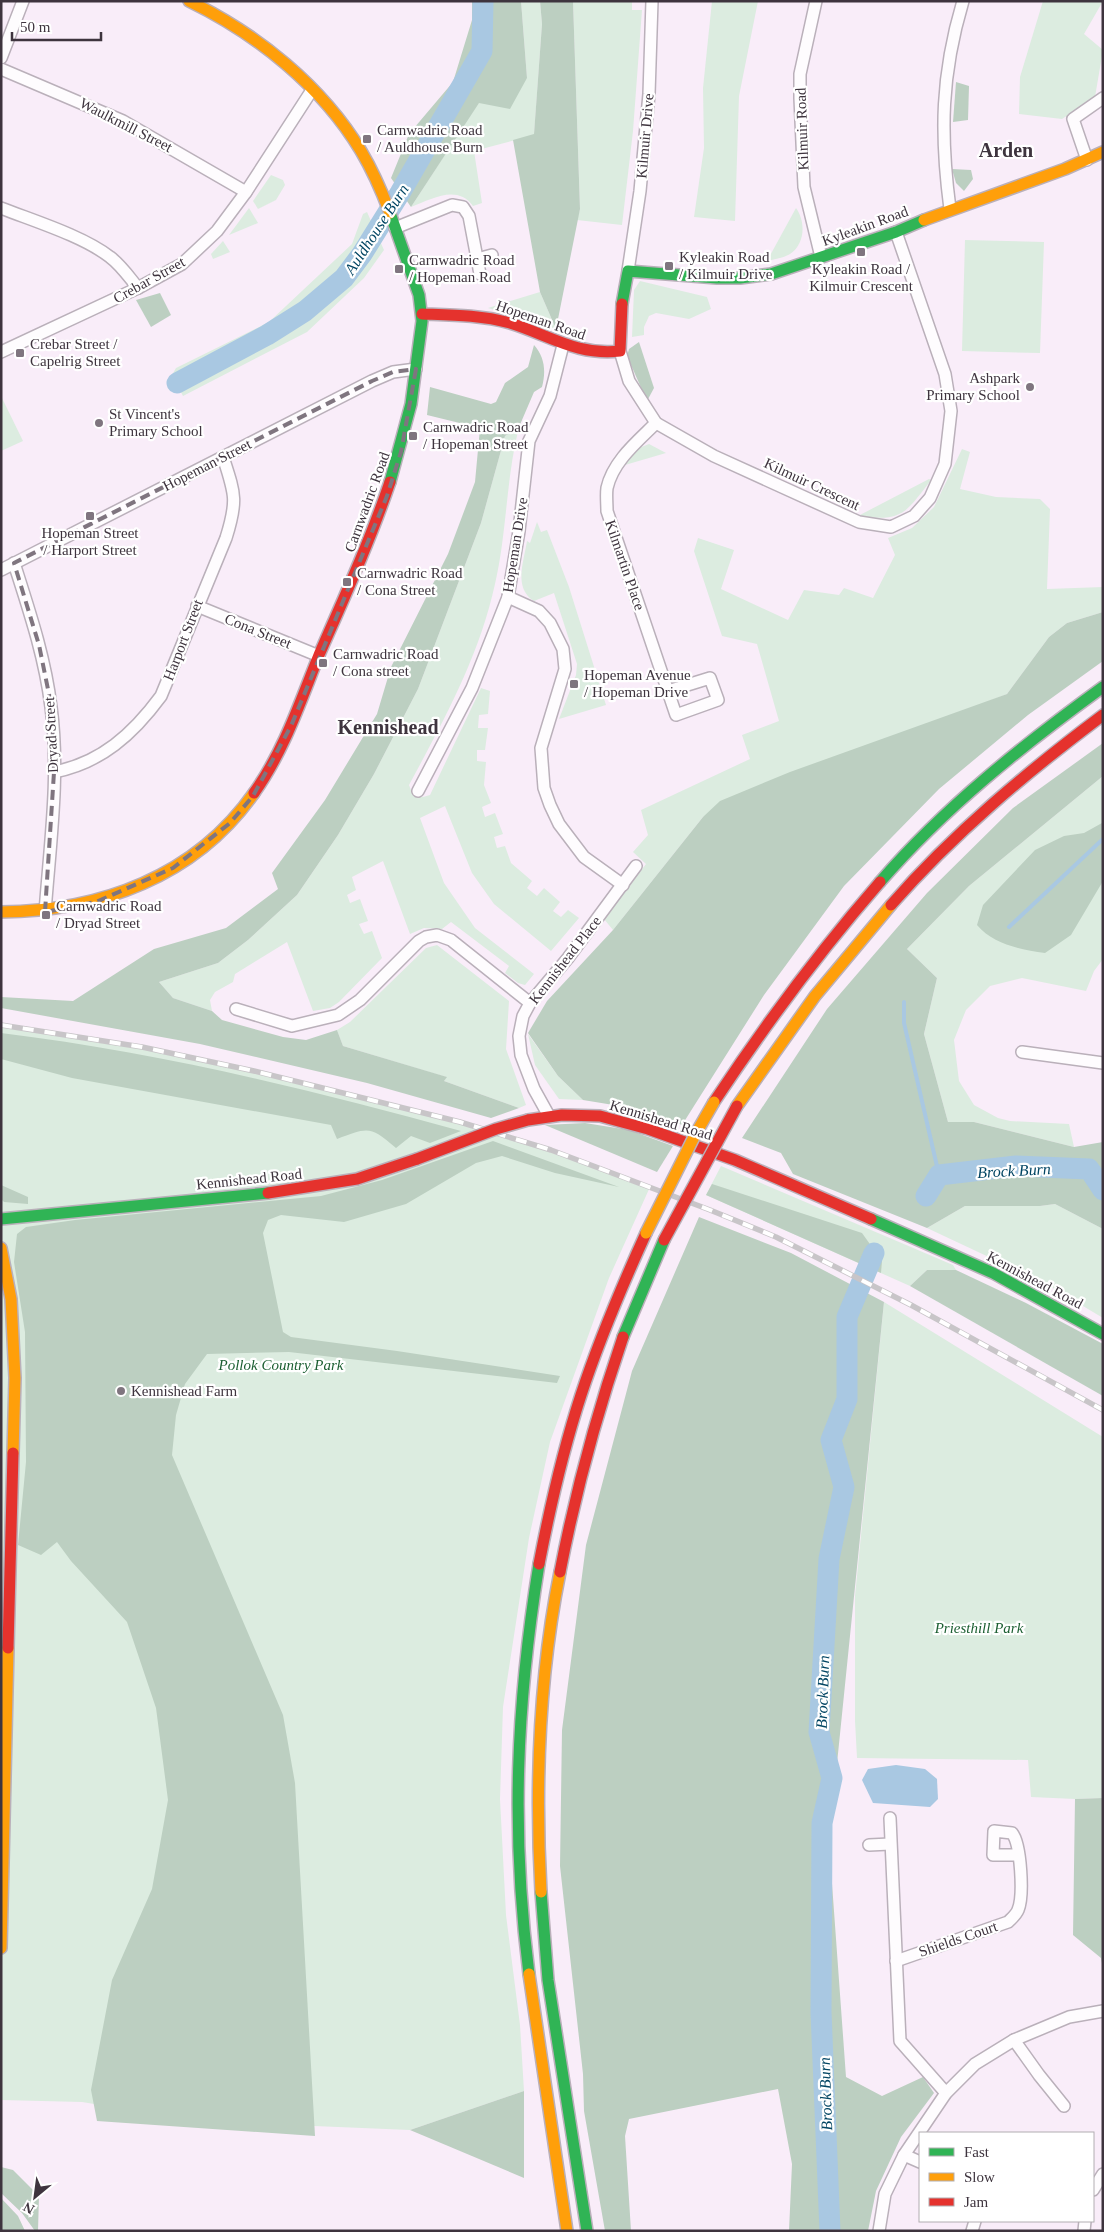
<svg xmlns="http://www.w3.org/2000/svg" width="1104" height="2232" font-family="Georgia,serif">
  <rect width="100%" height="100%" fill="#f9edf9"/>
  <g fill="#dcece0">
    <path d="M521 1H540L542 24 534 135 474 151 482 203 473 206C457 184 432 199 411 207L479 102 527 78Z"/>
    <path d="M573 1H632V10H642L633 131 622 225 577 220 580 209Z"/>
    <path d="M712 1H758L739 96 735 221 694 217 704 148 703 88Z"/>
    <path d="M1043 1H1103L1084 34 1103 50 1095 97 1062 119 1019 114 1020 77Z"/>
    <path d="M271 175 283 180 285 185 276 200 258 209 253 201Z"/>
    <path d="M249 208 258 223 229 235Z"/>
    <path d="M796 208C806 222 805 244 790 254 784 258 774 259 767 261Z"/>
    <path d="M367 212 384 250 364 278 307 332 183 396 172 375 176 368 269 322 352 244 363 214Z"/>
    <path d="M965 240 1044 242 1040 353 962 351Z"/>
    <path d="M223 241 230 252 213 259 211 254Z"/>
    <path d="M640 281 707 297 711 309 689 319 656 313 649 316 644 327V335L632 337 634 290Z"/>
    <path d="M540 292 556 329 488 308Z"/>
    <path d="M1 396 23 441 1 451Z"/>
    <path d="M519 427C506 478 507 532 495 584 479 657 444 720 409 785L412 793 423 797 430 795 481 688 490 691 488 714 479 715 478 728H488L485 750H477V761L486 762 484 785 491 803 482 807 485 817 495 813 503 834 494 837 497 848 505 846 511 863 532 881 527 888 537 896 544 888 560 902 553 911 561 917 568 910 579 918 551 951 494 904 472 873 445 806 420 818 444 883 475 928 534 974 525 985 518 983 505 973 509 966 451 922 442 929 424 928 410 934 383 861 352 877 356 890 347 895 350 903 360 899 368 921 359 924 364 934 372 931 382 958 339 1002 330 1008 313 1011 287 942 235 974 233 982 215 992 210 1000 212 1011 173 998 159 982 218 963 248 940 297 895 338 835 374 774 418 689 481 523 505 436Z"/>
    <path d="M649 444 666 453 625 465 639 448Z"/>
    <path d="M962 449 970 452 960 489 996 497 1040 499 1050 509 1047 589 1103 587V612L1067 623 1049 637 1007 694 703 817 613 930 604 919 646 864 633 852 648 835 641 810 750 759 742 735 779 721 757 644 722 636 694 551 698 538 734 550 721 589 788 620 804 590 839 595 844 588 873 598 895 555 888 538 912 528 934 507Z"/>
    <path d="M929 479 931 480C905 514 902 522 858 516Z"/>
    <path d="M537 522 541 532 547 530 569 587 606 705 559 719 576 675 577 664 554 593 534 601C513 588 524 561 527 541L530 543Z"/>
    <path d="M1103 776V959L1094 971 1086 991 1022 978 990 986 966 1010 954 1040 959 1081 974 1105 998 1118 1010 1121 1069 1124 1074 1147 974 1122H948L924 1034 937 978 907 949 969 886Z"/>
    <path d="M437 945 509 1001 506 1049 526 1105 519 1108 444 1081 446 1077 343 1046 337 1030 350 1022 426 948Z"/>
    <path d="M1 1025C101 1037 201 1058 299 1082 383 1102 469 1122 551 1150 584 1162 617 1175 650 1187L609 1278 550 1442 529 1538 503 1707 500 1799 506 1915 520 2025 524 2091 410 2130 197 2121 82 2102 1 2100Z"/>
    <path d="M528 1034 558 1076 583 1100 559 1099 535 1065Z"/>
    <path d="M721 1166 953 1265 956 1270H927L910 1286 706 1195Z"/>
    <path d="M1055 1204 1103 1229V1318L1048 1285 927 1228 965 1206H1040Z"/>
    <path d="M884 1302 1103 1437V1798L1075 1799 1031 1797 1028 1760 857 1758 855 1721V1596Z"/>
  </g>
  <g fill="#bccfc1">
    <path d="M472 1H521L527 78 510 109 479 103 411 207 391 178 409 134 453 82 472 20Z"/>
    <path d="M540 1H573L580 209 556 329 540 292 513 140 534 134 542 24Z"/>
    <path d="M956 82 969 86 968 120 953 122Z"/>
    <path d="M952 169 971 170 973 179 964 191 956 183Z"/>
    <path d="M160 293 171 315 151 327 136 300Z"/>
    <path d="M639 342 654 388 647 401 627 356 629 349Z"/>
    <path d="M534 345C545 357 546 372 542 387L534 392 519 427 505 436 481 523 418 689 374 774 338 835 297 895 248 940 218 963 159 982 173 998 212 1011 222 1020 283 1037 306 1040 337 1030 343 1046 447 1077 444 1081 519 1108 491 1118 367 1083 200 1044 1 1008V997L73 1001 154 949 226 928 278 889 272 873 325 800 377 714 391 667 448 554 475 482 480 428 427 415 430 387 491 404 496 402 505 383 528 367Z"/>
    <path d="M1103 612V661L1028 715 939 789 844 886 764 995 682 1125 644 1110 583 1100 558 1076 528 1033 547 1001 613 930 703 817 720 801 790 772 1007 694 1049 637 1067 623Z"/>
    <path d="M1103 743V776L969 886 907 949 937 978 924 1034 948 1122H974L1074 1147 1103 1142V1229L1055 1204 1040 1206H965L927 1228 793 1174 781 1153 742 1138 827 1009 927 893 1013 808Z"/>
    <path d="M1103 819V881L1071 935 1045 953C1020 949 994 945 977 925L983 905 1035 850 1064 836 1084 833 1102 823Z"/>
    <path d="M1 1033C156 1052 310 1089 461 1131L430 1143 411 1136 396 1148C370 1126 369 1127 337 1139L331 1125 72 1078 1 1059Z"/>
    <path d="M585 1123 629 1130 673 1146 657 1172 545 1125Z"/>
    <path d="M493 1141 619 1187 555 1173 502 1156 476 1163 406 1204 344 1222 281 1215 268 1220 263 1233 283 1332 291 1337 397 1351 560 1376 557 1383 289 1352 207 1354 185 1384 176 1415 172 1455 283 1715 295 1783 315 2136 97 2121 91 2090 112 1980 152 1889 168 1800 156 1708 127 1622 71 1561 57 1542 41 1555 18 1545 26 1462 25 1332 14 1262 17 1234 26 1227 75 1220 321 1196 382 1180Z"/>
    <path d="M712 1184 862 1233 882 1261 881 1273 706 1195Z"/>
    <path d="M1 1185 28 1197V1204L4 1202 1 1199Z"/>
    <path d="M699 1217 791 1253 884 1302 829 1842 846 2077 882 2096 923 2077 934 2093 901 2137 876 2191 868 2231H789L792 2164 778 2089 629 2119 625 2136 631 2231H605L584 2111 583 2074 560 1866 562 1730 586 1545 632 1371Z"/>
    <path d="M927 1270H956L1026 1303 1103 1344V1396L910 1286Z"/>
    <path d="M1103 1798V1969L1101 1958 1073 1935 1075 1799Z"/>
    <path d="M524 2091V2178L410 2130Z"/>
    <path d="M1 2167 13 2170 39 2196 38 2231H35L22 2213 1 2193Z"/>
    <path d="M1 2198 18 2216 25 2231H1Z"/>
  </g>
  <path fill="#a9c8e2" d="M896 1765 925 1769 937 1779 938 1799 930 1807 873 1803 862 1780 868 1769Z"/>
  <g fill="none" stroke-linecap="round" stroke-linejoin="round">
    <g stroke="#a9c8e2" stroke-width="4">
      <path d="M1009 927 1103 839"/>
      <path d="M904 1002V1023L939 1175"/>
    </g>
    <g stroke="#a9c8e2" stroke-width="21">
      <path d="M177 383 267 335 305 311 344 278 362 254 400 193 482 51 483 1"/>
      <path d="M926 1196 939 1175 1016 1166 1089 1169 1103 1190"/>
      <path d="M830 2231 821 2012 822 1823 832 1778 819 1732 829 1559 844 1487 831 1440 847 1399V1317L874 1253"/>
    </g>
    <defs>
      <g id="street">
        <path d="M816 1 800 74V98L804 187 821 257"/>
        <path d="M1 58 23 1"/>
        <path d="M1 69 123 121 246 192"/>
        <path d="M1087 160 1073 119 1103 98"/>
        <path d="M1 208C34 221 83 236 110 257 121 265 129 277 138 288"/>
        <path d="M950 209C940 133 941 75 963 1"/>
        <path d="M395 228 452 205 463 207 469 216 480 274"/>
        <path d="M477 259 492 255"/>
        <path d="M628 271 640 191 649 94 652 1"/>
        <path d="M620 351 629 381 656 423 714 456 859 522 891 527 914 516 930 498 945 464 951 411 945 374 896 232"/>
        <path d="M1 352 138 288 182 264 217 231 246 192 312 90"/>
        <path d="M656 423C638 441 613 461 607 488 606 495 607 504 607 511L676 715 718 700 710 678 668 691"/>
        <path d="M14 563C29 610 45 657 51 707 60 774 50 844 45 912"/>
        <path d="M1 570 372 381 393 372 416 369"/>
        <path d="M508 597 539 611 550 623 563 649 565 669 541 748 544 788 550 805 559 824 584 857 623 885"/>
        <path d="M197 606 319 656"/>
        <path d="M54 772C101 763 133 734 161 696L226 538C238 500 235 494 223 457"/>
        <path d="M418 791 472 688 508 597 519 531 529 441 550 396 563 345"/>
        <path d="M236 1009 292 1026 338 1015 360 1000 419 941 426 937 437 935 451 940 530 1003"/>
        <path d="M1022 1052 1103 1063"/>
        <path d="M549 1116 534 1089 521 1055 519 1036 523 1016 530 1003 568 958 636 866"/>
        <path d="M890 1818 900 2041 946 2093"/>
        <path d="M869 1845 890 1844"/>
        <path d="M896 1961 1008 1922C1012 1918 1016 1915 1018 1910 1024 1896 1021 1844 1012 1833L994 1831 993 1855H1018"/>
        <path d="M1014 2040 1039 2075 1064 2106"/>
        <path d="M904 2155 920 2162"/>
        <path d="M1093 2190 1103 2174"/>
        <path d="M879 2231 885 2194 904 2155 946 2093 975 2064 1014 2040 1069 2017 1103 2011"/>
        <path d="M972 2231 975 2221"/>
        <path d="M1084 2231 1085 2221"/>
      </g>
      <g id="fast">
        <path d="M390 213 419 295 422 321 411 404 390 482"/>
        <path d="M622 304 628 271 717 278H740L771 274 896 232 924 220"/>
        <path d="M880 882C945 807 1023 745 1103 687"/>
        <path d="M1 1219 268 1193"/>
        <path d="M871 1219 993 1273 1103 1334"/>
        <path d="M623 1337 664 1240"/>
        <path d="M541 1892 548 1980 587 2231"/>
        <path d="M529 1974C511 1832 516 1706 539 1564"/>
      </g>
      <g id="slow">
        <path d="M189 1C257 34 322 86 361 151 373 171 382 192 390 213"/>
        <path d="M924 220 1065 169 1103 152"/>
        <path d="M1 912C100 911 195 877 254 793"/>
        <path d="M737 1106 815 996 891 905"/>
        <path d="M1 1248 11 1299 15 1378 13 1453"/>
        <path d="M541 1892C535 1786 539 1676 560 1572"/>
        <path d="M1 1948 8 1648"/>
        <path d="M529 1974 567 2231"/>
      </g>
      <g id="jam">
        <path d="M422 314C451 315 481 315 510 323 549 335 577 356 620 351L622 304"/>
        <path d="M254 793C284 751 300 702 319 655 344 598 370 541 390 482"/>
        <path d="M891 905C954 833 1027 772 1103 715"/>
        <path d="M714 1102C765 1025 819 952 880 882"/>
        <path d="M528 1120 562 1115 600 1116 648 1129 735 1160 871 1219"/>
        <path d="M268 1193 357 1179 417 1159"/>
        <path d="M539 1564C550 1507 563 1450 581 1395 599 1340 622 1286 646 1233"/>
        <path d="M560 1572C576 1489 596 1416 623 1337"/>
        <path d="M8 1648 13 1453"/>
      </g>
    </defs>
    <use href="#street" stroke="#bab0ba" stroke-width="14"/>
    <use href="#fast" stroke="#bab0ba" stroke-width="14"/>
    <use href="#slow" stroke="#bab0ba" stroke-width="14"/>
    <use href="#jam" stroke="#bab0ba" stroke-width="14"/>
    <use href="#street" stroke="#fefcfe" stroke-width="11"/>
    <use href="#fast" stroke="#30b455" stroke-width="11"/>
    <use href="#slow" stroke="#ff9f0a" stroke-width="11"/>
    <use href="#jam" stroke="#e5322d" stroke-width="11"/>
    <defs>
      <path id="rail" d="M1 1025 142 1047 254 1071 460 1122 551 1150 710 1210 776 1237 911 1305 1103 1410"/>
    </defs>
    <use href="#rail" stroke="#c8c5c8" stroke-width="5.5"/>
    <use href="#rail" stroke="#fff" stroke-width="4" stroke-dasharray="11" stroke-linecap="butt"/>
    <defs>
      <path id="slow-bridge" d="M646 1233 695 1135 714 1102"/>
      <g id="jam-bridge">
        <path d="M417 1159 496 1129 528 1120"/>
        <path d="M664 1240 737 1106"/>
      </g>
    </defs>
    <use href="#slow-bridge" stroke="#bab0ba" stroke-width="14" stroke-linecap="butt"/>
    <use href="#jam-bridge" stroke="#bab0ba" stroke-width="14" stroke-linecap="butt"/>
    <use href="#slow-bridge" stroke="#ff9f0a" stroke-width="11"/>
    <use href="#jam-bridge" stroke="#e5322d" stroke-width="11"/>
  </g>
  <path fill="none" stroke="#7f757f" stroke-width="4" stroke-dasharray="10 6" stroke-linejoin="round" d="M416 369 401 452 387 496 291 726 253 796 230 823 173 868 96 902 45 912 54 772 52 709 39 645 14 563 372 381 393 372Z"/>
  <g fill="#7f757f" stroke="#fff" stroke-width="2">
    <rect x="362" y="134" width="10" height="10" rx="2.5"/>
    <rect x="856" y="247" width="10" height="10" rx="2.5"/>
    <rect x="664" y="261" width="10" height="10" rx="2.5"/>
    <rect x="394" y="264" width="10" height="10" rx="2.5"/>
    <rect x="15" y="348" width="10" height="10" rx="2.5"/>
    <circle cx="1030" cy="387" r="5"/>
    <circle cx="99" cy="423" r="5"/>
    <rect x="408" y="431" width="10" height="10" rx="2.5"/>
    <rect x="85" y="511" width="10" height="10" rx="2.5"/>
    <rect x="342" y="577" width="10" height="10" rx="2.5"/>
    <rect x="318" y="658" width="10" height="10" rx="2.5"/>
    <rect x="569" y="679" width="10" height="10" rx="2.5"/>
    <rect x="41" y="910" width="10" height="10" rx="2.5"/>
    <circle cx="121" cy="1391" r="5"/>
  </g>
  <g text-anchor="middle" stroke-width="4.5" stroke-linejoin="round" paint-order="stroke">
    <g font-size="15" fill="#3e343e" stroke="#fff">
      <text transform="translate(126 125) rotate(27)" y="5">Waulkmill Street</text>
      <text transform="translate(802 129) rotate(-92)" y="5">Kilmuir Road</text>
      <text transform="translate(645 136) rotate(-85)" y="5">Kilmuir Drive</text>
      <text transform="translate(865 226) rotate(-20)" y="5">Kyleakin Road</text>
      <text transform="translate(149 280) rotate(-29)" y="5">Crebar Street</text>
      <text transform="translate(541 320) rotate(19)" y="5">Hopeman Road</text>
      <text transform="translate(207 465) rotate(-27)" y="5">Hopeman Street</text>
      <text transform="translate(812 484) rotate(25)" y="5">Kilmuir Crescent</text>
      <text transform="translate(367 502) rotate(-70)" y="5">Carnwadric Road</text>
      <text transform="translate(515 545) rotate(-81)" y="5">Hopeman Drive</text>
      <text transform="translate(625 565) rotate(71)" y="5">Kilmartin Place</text>
      <text transform="translate(258 631) rotate(22)" y="5">Cona Street</text>
      <text transform="translate(183 640) rotate(-69)" y="5">Harport Street</text>
      <text transform="translate(51 735) rotate(-93)" y="5">Dryad Street</text>
      <text transform="translate(565 960) rotate(-52)" y="5">Kennishead Place</text>
      <text transform="translate(661 1120) rotate(17)" y="5">Kennishead Road</text>
      <text transform="translate(249 1179) rotate(-6)" y="5">Kennishead Road</text>
      <text transform="translate(1035 1280) rotate(28)" y="5">Kennishead Road</text>
      <text transform="translate(958 1939) rotate(-19)" y="5">Shields Court</text>
    </g>
    <g font-size="15" fill="#3e343e" stroke="#fff" text-anchor="start">
      <text x="377" y="135">Carnwadric Road<tspan x="377" dy="17">/ Auldhouse Burn</tspan></text>
      <text x="679" y="262">Kyleakin Road<tspan x="679" dy="17">/ Kilmuir Drive</tspan></text>
      <text x="409" y="265">Carnwadric Road<tspan x="409" dy="17">/ Hopeman Road</tspan></text>
      <text x="861" y="274" text-anchor="middle">Kyleakin Road /<tspan x="861" dy="17">Kilmuir Crescent</tspan></text>
      <text x="30" y="349">Crebar Street /<tspan x="30" dy="17">Capelrig Street</tspan></text>
      <text x="1020" y="383" text-anchor="end">Ashpark<tspan x="1020" dy="17">Primary School</tspan></text>
      <text x="109" y="419">St Vincent's<tspan x="109" dy="17">Primary School</tspan></text>
      <text x="423" y="432">Carnwadric Road<tspan x="423" dy="17">/ Hopeman Street</tspan></text>
      <text x="90" y="538" text-anchor="middle">Hopeman Street<tspan x="90" dy="17">/ Harport Street</tspan></text>
      <text x="357" y="578">Carnwadric Road<tspan x="357" dy="17">/ Cona Street</tspan></text>
      <text x="333" y="659">Carnwadric Road<tspan x="333" dy="17">/ Cona street</tspan></text>
      <text x="584" y="680">Hopeman Avenue<tspan x="584" dy="17">/ Hopeman Drive</tspan></text>
      <text x="56" y="911">Carnwadric Road<tspan x="56" dy="17">/ Dryad Street</tspan></text>
      <text x="131" y="1396">Kennishead Farm</text>
    </g>
    <g font-size="15" font-style="italic" fill="#1b5e31" stroke="#fff">
      <text x="281" y="1370">Pollok Country Park</text>
      <text x="979" y="1633">Priesthill Park</text>
    </g>
    <g font-size="16" font-style="italic" fill="#024563" stroke="#fff">
      <text transform="translate(376 229) rotate(-57)" y="6">Auldhouse Burn</text>
      <text transform="translate(1014 1170) rotate(-3)" y="6">Brock Burn</text>
      <text transform="translate(822 1692) rotate(-88)" y="6">Brock Burn</text>
      <text transform="translate(825 2094) rotate(-92)" y="6">Brock Burn</text>
    </g>
    <g font-size="20" font-weight="bold" fill="#3e343e" stroke="#fff">
      <text x="1006" y="157">Arden</text>
      <text x="388" y="734">Kennishead</text>
    </g>
  </g>
  <rect width="1104" height="2232" fill="none" stroke="#3e343e" stroke-width="5"/>
  <rect x="919" y="2132" width="175" height="90" fill="#ffffff" stroke="#b2aeb2"/>
  <rect x="929" y="2148" width="25" height="8" fill="#30b455" stroke="#b2aeb2"/>
  <text x="964" y="2157" font-size="15" fill="#3e343e">Fast</text>
  <rect x="929" y="2173" width="25" height="8" fill="#ff9f0a" stroke="#b2aeb2"/>
  <text x="964" y="2182" font-size="15" fill="#3e343e">Slow</text>
  <rect x="929" y="2198" width="25" height="8" fill="#e5322d" stroke="#b2aeb2"/>
  <text x="964" y="2207" font-size="15" fill="#3e343e">Jam</text>
  <g transform="translate(35 2197) rotate(209)" stroke="#ffffff" stroke-width="4" paint-order="stroke">
  <path d="M0-4L9 19L0 12L-9 19Z" fill="#3e343e"/>
  <text y="-8" font-size="14" font-weight="bold" text-anchor="middle" fill="#3e343e">N</text>
  </g>
  <path d="M12 32v8h89v-8" fill="none" stroke="#3e343e" stroke-width="2.5"/>
  <text x="20" y="32" font-size="15" fill="#3e343e" stroke="#ffffff" stroke-width="4" paint-order="stroke">50 m</text>
</svg>
